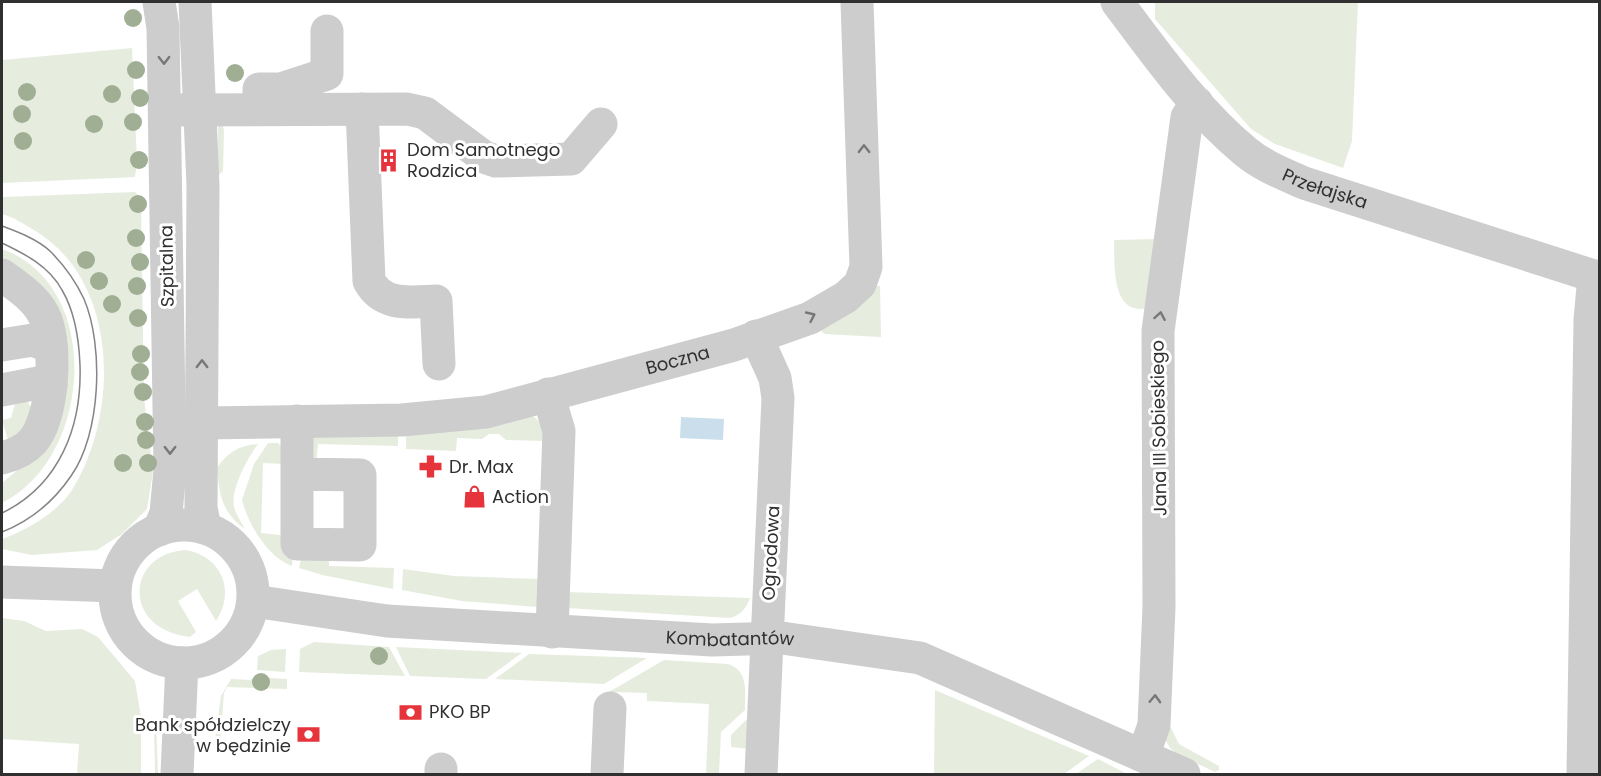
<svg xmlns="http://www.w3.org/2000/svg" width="1601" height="776" font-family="Poppins,sans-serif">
  <rect width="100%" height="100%" fill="#fff"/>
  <g fill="#e6edde">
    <path d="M1155 2H1358L1352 141 1343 168 1275 144 1251 129 1155 19Z"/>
    <path d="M132 48 137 162 135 177 2 183V60Z"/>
    <path d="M221 122 224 130 223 171 218 176V127Z"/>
    <path d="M135 192 140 197 141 203 144 398 153 472 147 509 122 534 97 550 32 555 2 549V539C27 530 57 513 72 490 120 413 119 280 34 230 24 224 13 217 2 214V197Z"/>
    <path d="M1159 239 1148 308C1110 317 1115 262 1114 240Z"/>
    <path d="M2 249C104 285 93 458 2 503V483L21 467 64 371 2 263Z"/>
    <path d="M876 286H880L881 337 824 334 818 327Z"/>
    <path d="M18 393C45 412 26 427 9 444L2 420 11 418Z"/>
    <path d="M533 416 541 423 544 441 506 440 499 434H489L482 439 457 438 456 451 406 449V434Z"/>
    <path d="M307 434H398V446L318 444 316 465 304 438Z"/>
    <path d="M268 443H278L283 448 284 464 263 463 261 533 280 535 293 554 292 566C268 558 248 524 242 500L254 464Z"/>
    <path d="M258 444C248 457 230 490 234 507 236 514 241 522 245 529 222 513 219 494 217 468 227 452 240 445 258 444Z"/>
    <path d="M186 550C222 557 236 591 216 621L197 589 178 601 196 632 190 637C121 629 126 553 186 550Z"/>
    <path d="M302 555 329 556V566L394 568 393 589 322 575 299 568Z"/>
    <path d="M403 569 454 576 540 579 538 607 462 601 402 590Z"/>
    <path d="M566 592 750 598C746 608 741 615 730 618L567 608Z"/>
    <path d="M2 618 24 621 46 631 82 629 98 637 135 681 141 717V774H77L79 744 2 739Z"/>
    <path d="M314 642 389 647 405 676 299 672 300 649Z"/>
    <path d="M396 647 522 653 486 679 410 676Z"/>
    <path d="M286 649 285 672 257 670 258 656 271 650Z"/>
    <path d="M529 654 647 658 604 684 495 679Z"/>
    <path d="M664 660 728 664C749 671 745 691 745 710L721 732 719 774H706L709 704 647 701V693L609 692Z"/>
    <path d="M256 677 287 679V689L227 687 224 693 220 745 214 747 221 696 231 679 250 680Z"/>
    <path d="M935 690 1089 756 1064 774H934Z"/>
    <path d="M753 713 750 749 731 747V735Z"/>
    <path d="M156 719 158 774H155L154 723Z"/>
    <path d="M1170 726 1179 744 1219 766V770L1215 772 1177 754 1170 748 1164 737Z"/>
    <path d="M1098 759 1127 774H1076Z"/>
  </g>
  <path fill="#cbdeec" d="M681 417 724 419 723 440 680 438Z"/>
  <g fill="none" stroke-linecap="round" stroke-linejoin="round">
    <g stroke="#cdcdcd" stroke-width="33">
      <path d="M195 2 203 185 201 508 205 528"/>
      <path id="s1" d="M1117 2C1156 54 1196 111 1246 152 1263 166 1284 174 1304 183L1600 278"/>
      <path d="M259 102V89H281L327 74V31"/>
      <path d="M362 109 369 281C383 307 410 302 436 301L439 364"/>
      <path d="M179 110 407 109 425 113 484 157 496 161 571 159 601 124"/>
      <path d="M2 275C19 288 38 299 46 320 57 349 53 417 33 441 24 451 14 455 2 458"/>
      <path d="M756 336 775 378 778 398 761 774"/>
      <path d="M2 345 33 340 51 347"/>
      <path d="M2 390 38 383 51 386"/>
      <path d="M548 394 559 431 552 632"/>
      <path d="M297 421V544L360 545V475L297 474"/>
      <path id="s2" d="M202 423 402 420 486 412 734 345 810 318 846 297 860 284 866 267 857 2"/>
      <circle cx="184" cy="594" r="69"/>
      <path d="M159 530 166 513 170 470 163 28 159 2"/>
      <path d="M2 582 115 586"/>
      <path id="s3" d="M254 601 387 621 712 640 782 638 920 658 1184 774"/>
      <path d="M1143 756 1154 725 1159 607 1158 331 1187 117 1197 103"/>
      <path d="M177 774 182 663"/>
      <path d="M441 774V769"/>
      <path d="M607 774 610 708"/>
      <path d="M1583 774 1590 320 1594 276"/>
    </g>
    <g stroke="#858585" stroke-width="1.5">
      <path d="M2 226C18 232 37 239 50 251 63 264 76 282 84 299 104 346 101 434 71 476 54 501 30 521 2 532"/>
      <path d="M2 243C25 254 49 266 62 290 75 312 79 339 80 365 82 426 60 485 2 513"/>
    </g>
  </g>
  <g fill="#a0ae94">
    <circle cx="133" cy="18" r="9"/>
    <circle cx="136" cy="70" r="9"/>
    <circle cx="235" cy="73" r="9"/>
    <circle cx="27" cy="92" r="9"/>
    <circle cx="112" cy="94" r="9"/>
    <circle cx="140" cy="98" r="9"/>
    <circle cx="22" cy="114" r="9"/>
    <circle cx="133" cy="122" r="9"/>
    <circle cx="94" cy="124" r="9"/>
    <circle cx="23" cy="141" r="9"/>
    <circle cx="139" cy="160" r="9"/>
    <circle cx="138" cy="204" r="9"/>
    <circle cx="136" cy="238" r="9"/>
    <circle cx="86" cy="260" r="9"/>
    <circle cx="140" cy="262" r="9"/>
    <circle cx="99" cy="281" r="9"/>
    <circle cx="137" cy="286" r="9"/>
    <circle cx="112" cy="304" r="9"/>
    <circle cx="138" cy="318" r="9"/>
    <circle cx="141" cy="354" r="9"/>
    <circle cx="140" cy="372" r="9"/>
    <circle cx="143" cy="392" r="9"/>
    <circle cx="145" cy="422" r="9"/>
    <circle cx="146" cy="440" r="9"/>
    <circle cx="123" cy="463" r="9"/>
    <circle cx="148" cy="463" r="9"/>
    <circle cx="379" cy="656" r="9"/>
    <circle cx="261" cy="682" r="9"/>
  </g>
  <defs><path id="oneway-chevron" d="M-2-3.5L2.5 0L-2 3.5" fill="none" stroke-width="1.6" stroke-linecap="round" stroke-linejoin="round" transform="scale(1.5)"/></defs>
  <g stroke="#777">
    <use href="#oneway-chevron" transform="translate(164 60) rotate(89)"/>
    <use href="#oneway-chevron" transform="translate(864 149) rotate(-91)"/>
    <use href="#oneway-chevron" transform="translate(811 316) rotate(-25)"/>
    <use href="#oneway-chevron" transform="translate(1160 316) rotate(-80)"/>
    <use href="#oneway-chevron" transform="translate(202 364) rotate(-90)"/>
    <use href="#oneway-chevron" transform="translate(170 450) rotate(90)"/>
    <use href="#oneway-chevron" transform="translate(1155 699) rotate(-88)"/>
  </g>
  <defs>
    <symbol id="building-bare" viewBox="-9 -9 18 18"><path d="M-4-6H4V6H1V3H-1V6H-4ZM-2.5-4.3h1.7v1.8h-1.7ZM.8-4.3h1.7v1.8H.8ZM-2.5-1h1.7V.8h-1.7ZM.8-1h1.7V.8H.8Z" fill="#e5343b" stroke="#fff" stroke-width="2.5" paint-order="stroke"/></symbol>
    <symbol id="pharmacy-bare" viewBox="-9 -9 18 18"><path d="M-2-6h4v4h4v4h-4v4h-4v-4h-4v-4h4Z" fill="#e5343b" stroke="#fff" stroke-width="2.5" paint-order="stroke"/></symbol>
    <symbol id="shop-bare" viewBox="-9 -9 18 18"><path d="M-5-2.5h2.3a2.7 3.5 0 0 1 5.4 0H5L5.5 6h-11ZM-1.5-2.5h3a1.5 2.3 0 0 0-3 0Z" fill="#e5343b" stroke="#fff" stroke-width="2.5" paint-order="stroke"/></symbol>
    <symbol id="bank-bare" viewBox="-9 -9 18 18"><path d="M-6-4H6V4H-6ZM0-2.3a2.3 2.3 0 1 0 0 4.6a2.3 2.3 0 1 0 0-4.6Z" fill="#e5343b" stroke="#fff" stroke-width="2.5" paint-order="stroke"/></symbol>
  </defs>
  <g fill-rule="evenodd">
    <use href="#building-bare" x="372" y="144" width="33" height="33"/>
    <use href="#pharmacy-bare" x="414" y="450" width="33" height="33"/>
    <use href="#shop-bare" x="458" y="480" width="33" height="33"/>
    <use href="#bank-bare" x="394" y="696" width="33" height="33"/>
    <use href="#bank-bare" x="292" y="718" width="33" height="33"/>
  </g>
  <g text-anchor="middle" stroke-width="6" stroke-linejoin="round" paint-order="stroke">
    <g font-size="18" fill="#303030" stroke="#fff" text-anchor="start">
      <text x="407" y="156">Dom Samotnego<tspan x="407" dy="21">Rodzica</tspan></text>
      <text x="449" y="473">Dr. Max</text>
      <text x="492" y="503">Action</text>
      <text x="429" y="718">PKO BP</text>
      <text x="291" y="731" text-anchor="end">Bank spółdzielczy<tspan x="291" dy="21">w będzinie</tspan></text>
    </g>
    <g font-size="18" fill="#303030" stroke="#fff">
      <text dy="6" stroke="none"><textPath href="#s1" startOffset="286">Przełajska</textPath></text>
      <text transform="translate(167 266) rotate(-91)" y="6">Szpitalna</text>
      <text dy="6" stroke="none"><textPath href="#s2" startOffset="483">Boczna</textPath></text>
      <text transform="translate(1159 428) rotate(-91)" y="6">Jana III Sobieskiego</text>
      <text transform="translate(771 553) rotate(-87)" y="6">Ogrodowa</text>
      <text dy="6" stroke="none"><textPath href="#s3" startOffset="478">Kombatantów</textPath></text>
    </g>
  </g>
  <rect width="1601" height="776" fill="none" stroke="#303030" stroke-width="6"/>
</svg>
